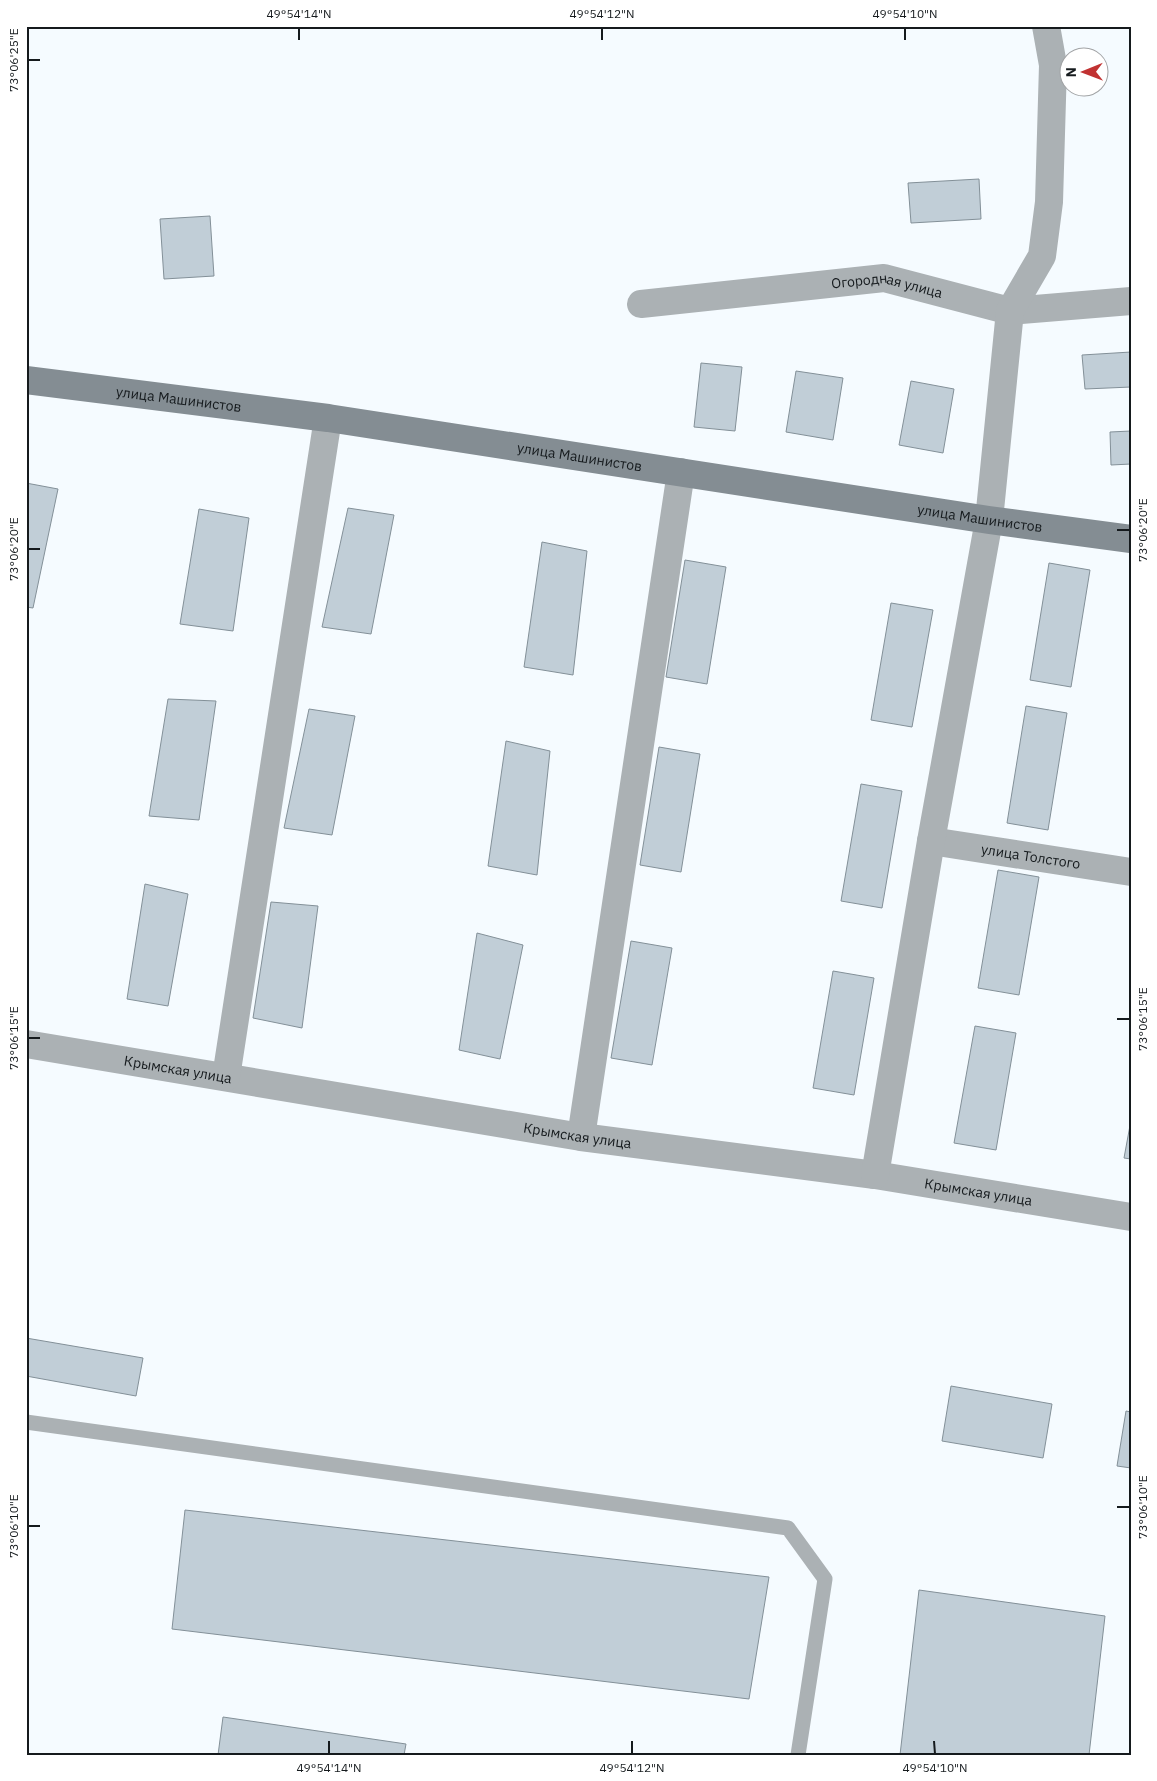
<svg xmlns="http://www.w3.org/2000/svg" width="1157" height="1781" font-family="'IBM Plex Sans',sans-serif">
  <rect width="100%" height="100%" fill="#f5fbff"/>
  <g fill="#c1ced7" stroke="#839098">
    <path d="M979 179 981 219 911 223 908 183Z"/>
    <path d="M210 216 214 276 164 279 160 219Z"/>
    <path d="M1131 352V387L1085 389 1082 355Z"/>
    <path d="M701 363 742 367 735 431 694 427Z"/>
    <path d="M796 371 843 378 833 440 786 432Z"/>
    <path d="M911 381 954 389 943 453 899 445Z"/>
    <path d="M1131 431V464L1111 465 1110 432Z"/>
    <path d="M26 483 58 489 33 608 26 607Z"/>
    <path d="M348 508 394 515 371 634 322 627Z"/>
    <path d="M199 509 249 518 233 631 180 624Z"/>
    <path d="M542 542 587 551 573 675 524 667Z"/>
    <path d="M685 560 726 567 707 684 666 677Z"/>
    <path d="M1049 563 1090 570 1071 687 1030 680Z"/>
    <path d="M891 603 933 610 912 727 871 720Z"/>
    <path d="M168 699 216 701 199 820 149 816Z"/>
    <path d="M1026 706 1067 713 1048 830 1007 823Z"/>
    <path d="M309 709 355 716 332 835 284 828Z"/>
    <path d="M506 741 550 751 537 875 488 866Z"/>
    <path d="M659 747 700 754 681 872 640 865Z"/>
    <path d="M861 784 902 791 882 908 841 901Z"/>
    <path d="M998 870 1039 877 1019 995 978 988Z"/>
    <path d="M145 884 188 894 168 1006 127 999Z"/>
    <path d="M271 902 318 906 302 1028 253 1018Z"/>
    <path d="M477 933 523 945 500 1059 459 1050Z"/>
    <path d="M631 941 672 948 652 1065 611 1058Z"/>
    <path d="M833 971 874 978 854 1095 813 1088Z"/>
    <path d="M975 1026 1016 1033 996 1150 954 1143Z"/>
    <path d="M1131 1120V1159L1124 1158Z"/>
    <path d="M26 1338 143 1358 136 1396 26 1376Z"/>
    <path d="M951 1386 1052 1404 1043 1458 942 1441Z"/>
    <path d="M1126 1411 1131 1412V1468L1117 1466Z"/>
    <path d="M185 1510 769 1577 749 1699 172 1629Z"/>
    <path d="M919 1590 1105 1616 1089 1755H900Z"/>
    <path d="M223 1717 406 1744 404 1755H218Z"/>
  </g>
  <g fill="none" stroke-linecap="round" stroke-linejoin="round">
    <path stroke="#abb1b4" stroke-width="15" d="M26 1422 788 1528 825 1579 798 1755"/>
    <g stroke="#abb1b4" stroke-width="28">
      <path id="s1" d="M641 304 884 278 1010 311 1131 301"/>
      <path id="s2" d="M931 841 1131 872"/>
      <path id="s3" d="M26 1044 581 1137 875 1175 1131 1217"/>
      <path d="M226 1077 328 418"/>
      <path d="M581 1137 681 472"/>
      <path d="M875 1175 931 841 989 520 1010 311 1042 256 1049 202 1053 65 1046 26"/>
    </g>
    <path stroke="#848d93" stroke-width="28" id="s4" d="M26 380 328 418 989 520 1131 539"/>
  </g>
  <path fill="none" stroke="#151a1d" stroke-width="2" d="M299 28V40M602 28V40M905 28V40M28 60H40M1117 530H1130M28 549H40M1117 1019H1130M28 1038H40M1117 1507H1130M28 1526H40M329 1741V1754M632 1741V1754M934 1741 935 1754"/>
  <g text-anchor="middle" stroke-width="4.5" stroke-linejoin="round" paint-order="stroke">
    <g font-size="14" fill="#151a1d" stroke="#fff">
      <text dy="5" stroke="none"><textPath href="#s1" startOffset="248">Огородная улица</textPath></text>
      <text dy="5" stroke="none"><textPath href="#s4" startOffset="154">улица Машинистов</textPath></text>
      <text dy="5" stroke="none"><textPath href="#s4" startOffset="559">улица Машинистов</textPath></text>
      <text dy="5" stroke="none"><textPath href="#s4" startOffset="964">улица Машинистов</textPath></text>
      <text dy="5" stroke="none"><textPath href="#s2" startOffset="101">улица Толстого</textPath></text>
      <text dy="5" stroke="none"><textPath href="#s3" startOffset="154">Крымская улица</textPath></text>
      <text dy="5" stroke="none"><textPath href="#s3" startOffset="559">Крымская улица</textPath></text>
      <text dy="5" stroke="none"><textPath href="#s3" startOffset="964">Крымская улица</textPath></text>
    </g>
  </g>
  <rect width="1157" height="1781" fill="none" stroke="#ffffff" stroke-width="55"/>
  <g transform="translate(1084 72) rotate(269)"><circle r="24" fill="#ffffff" stroke="#a1a3a5"/>
  <path d="M0-4L9 19L0 12L-9 19Z" fill="#c13232"/>
  <text y="-8" font-size="14" font-weight="bold" text-anchor="middle" fill="#151a1d">N</text>
  </g>
  <rect x="28" y="28" width="1102" height="1726" fill="none" stroke="#151a1d" stroke-width="2"/>
  <g font-size="12" text-anchor="middle" fill="#151a1d">
    <text x="299" y="18">49°54'14"N</text>
    <text x="602" y="18">49°54'12"N</text>
    <text x="905" y="18">49°54'10"N</text>
    <text transform="translate(14 60) rotate(-90)" y="4">73°06'25"E</text>
    <text transform="translate(1143 530) rotate(-90)" y="4">73°06'20"E</text>
    <text transform="translate(14 549) rotate(-90)" y="4">73°06'20"E</text>
    <text transform="translate(1143 1019) rotate(-90)" y="4">73°06'15"E</text>
    <text transform="translate(14 1038) rotate(-90)" y="4">73°06'15"E</text>
    <text transform="translate(1143 1507) rotate(-90)" y="4">73°06'10"E</text>
    <text transform="translate(14 1526) rotate(-90)" y="4">73°06'10"E</text>
    <text x="329" y="1772">49°54'14"N</text>
    <text x="632" y="1772">49°54'12"N</text>
    <text x="935" y="1772">49°54'10"N</text>
  </g>
</svg>
